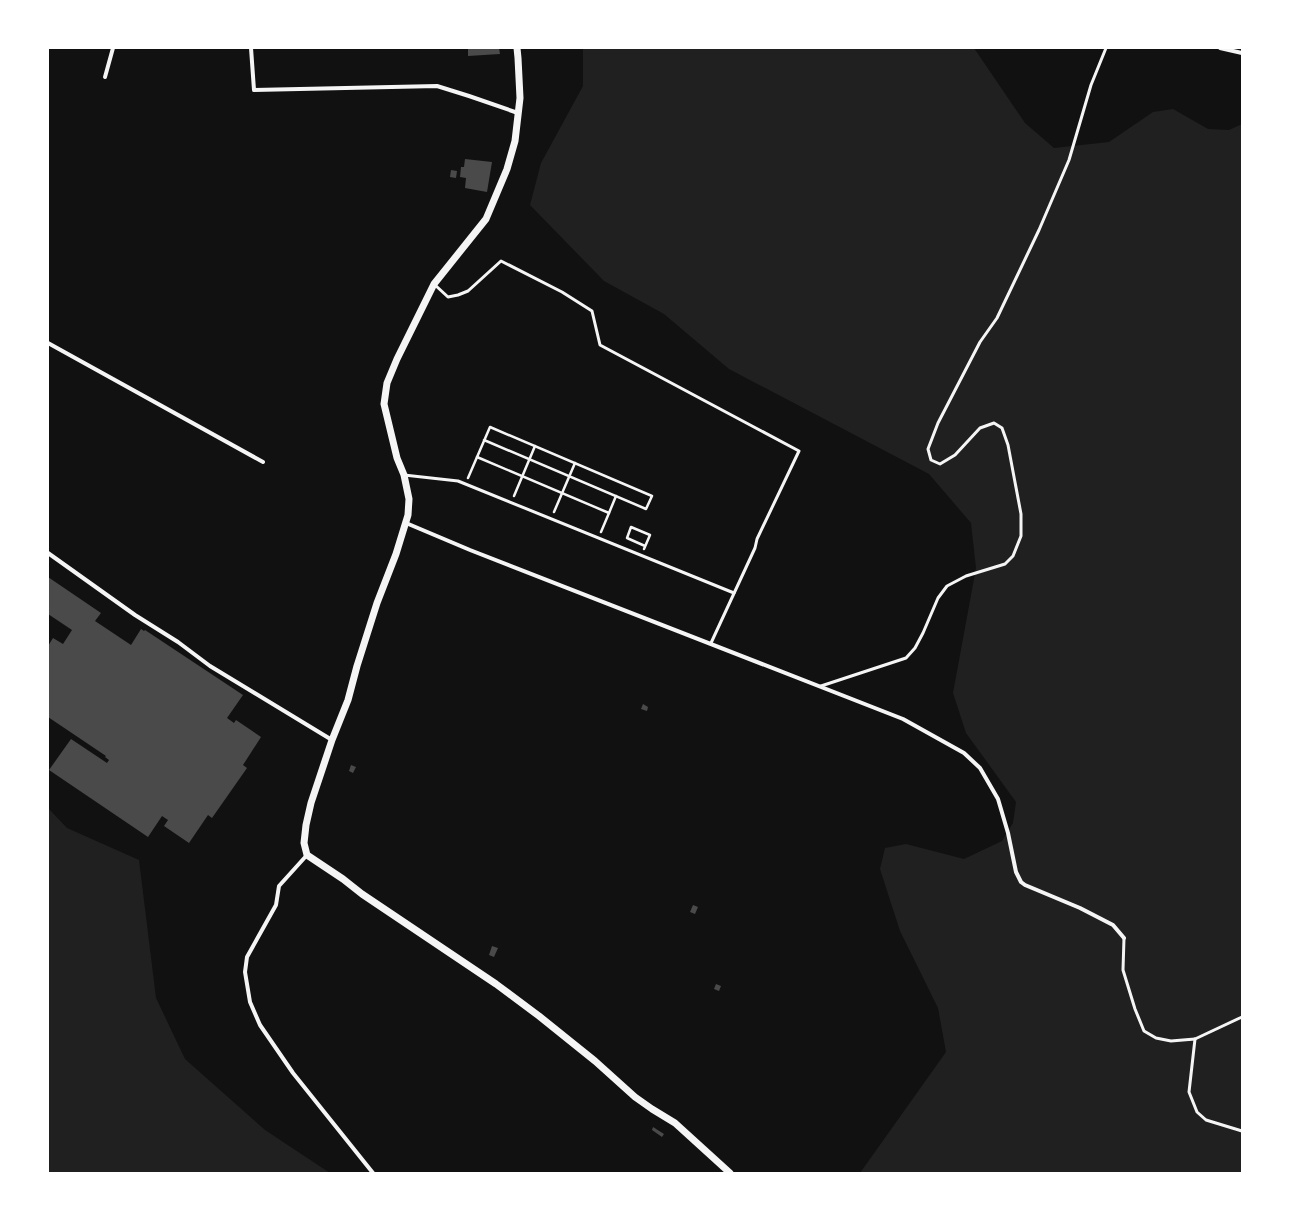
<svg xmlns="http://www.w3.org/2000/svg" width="1290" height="1221" font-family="Overpass,sans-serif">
  <rect width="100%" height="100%" fill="#111"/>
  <g fill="#202020">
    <path d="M583 48H974L1025 123 1054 148 1109 142 1153 112 1173 109 1208 129 1229 130 1242 124V1173H860L946 1052 938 1008 900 931 880 869 885 848 906 844 964 859 1002 841 1013 823 1016 802 966 733 953 693 976 568 971 523 929 474 729 369 664 314 604 281 530 205 541 163 583 86Z"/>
    <path d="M48 808 67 828 139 860 156 998 185 1059 265 1130 330 1173H48Z"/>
  </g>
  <g fill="#4a4a4a">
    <path d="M468 48H499L500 54 468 56Z"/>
    <path d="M465 159 492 162 487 192 465 188 466 178 460 177 461 167H464Z"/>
    <path d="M451 170 457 171 456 178 450 177Z"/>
    <path d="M48 577 101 613 95 621 131 645 141 629 144 631 145 630 243 695 227 718 234 723 236 720 261 737 243 765 247 768 212 818 208 815 189 843 164 826 168 820 162 816 148 837 49 770 71 739 107 763 109 760 105 757 106 756 48 717V646L53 638 63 644 72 630 48 614Z"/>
    <path d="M643 704 648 707 647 711 641 709Z"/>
    <path d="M351 765 356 767 353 773 349 771Z"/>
    <path d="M693 905 698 907 695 914 690 912Z"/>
    <path d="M492 946 498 948 494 957 489 955Z"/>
    <path d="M716 984 721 986 719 991 714 989Z"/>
    <path d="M653 1127 664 1134 662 1137 652 1130Z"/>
  </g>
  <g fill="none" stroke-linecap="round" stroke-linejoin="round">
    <g stroke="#f5f5f5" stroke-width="2.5">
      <path d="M477 457 609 513 601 532"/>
      <path d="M468 478 490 427 652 496 646 509 484 440"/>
      <path d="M514 496 535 446"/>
      <path d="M554 512 575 463"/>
      <path d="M609 513 616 496"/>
      <path d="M644 549 650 535 631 527 627 538 645 546"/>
    </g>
    <g stroke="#f5f5f5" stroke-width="3">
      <path d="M435 285 448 297 458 295 468 291 501 261 562 292 592 311 600 345 799 451 757 539 755 548 711 643"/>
      <path d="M404 475 458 481 734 593"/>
      <path d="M821 686 906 658 915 648 923 633 938 598 947 586 966 576 1005 564 1013 556 1021 536V514L1008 445 1002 428 994 423 980 428 955 455 940 464 931 460 928 449 938 423 980 342 997 318 1039 230 1069 160 1091 85 1106 48"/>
      <path d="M1124 938 1123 970 1135 1009 1144 1031 1156 1038 1171 1041 1195 1039 1242 1017"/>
      <path d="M1195 1039 1189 1092 1197 1112 1206 1120 1242 1131"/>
    </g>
    <g stroke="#f5f5f5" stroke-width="4">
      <path d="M251 48 254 90 437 86 469 96 518 113"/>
      <path d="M1220 48 1242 53"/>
      <path d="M105 77 113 48"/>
      <path d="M48 343 263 462"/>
      <path d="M406 523 470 550 903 719 964 753 980 768 998 799 1008 833 1016 872 1021 882 1025 885 1080 908 1113 925 1124 938"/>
      <path d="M48 553 135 615 178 642 210 666 332 740"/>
      <path d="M307 855 279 886 276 905 247 957 245 972 250 1002 260 1025 293 1073 373 1173"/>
    </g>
    <path stroke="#f5f5f5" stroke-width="7" d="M517 48 518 58 520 98 515 141 507 169 486 219 434 284 397 359 387 383 384 404 397 458 404 475 409 499 408 515 396 554 377 603 357 666 348 700 332 740 311 803 306 825 304 843 307 855 343 879 362 894 496 984 539 1016 595 1061 635 1097 652 1109 675 1123 730 1173"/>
  </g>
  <rect width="1290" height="1221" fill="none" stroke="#ffffff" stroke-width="98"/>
</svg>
